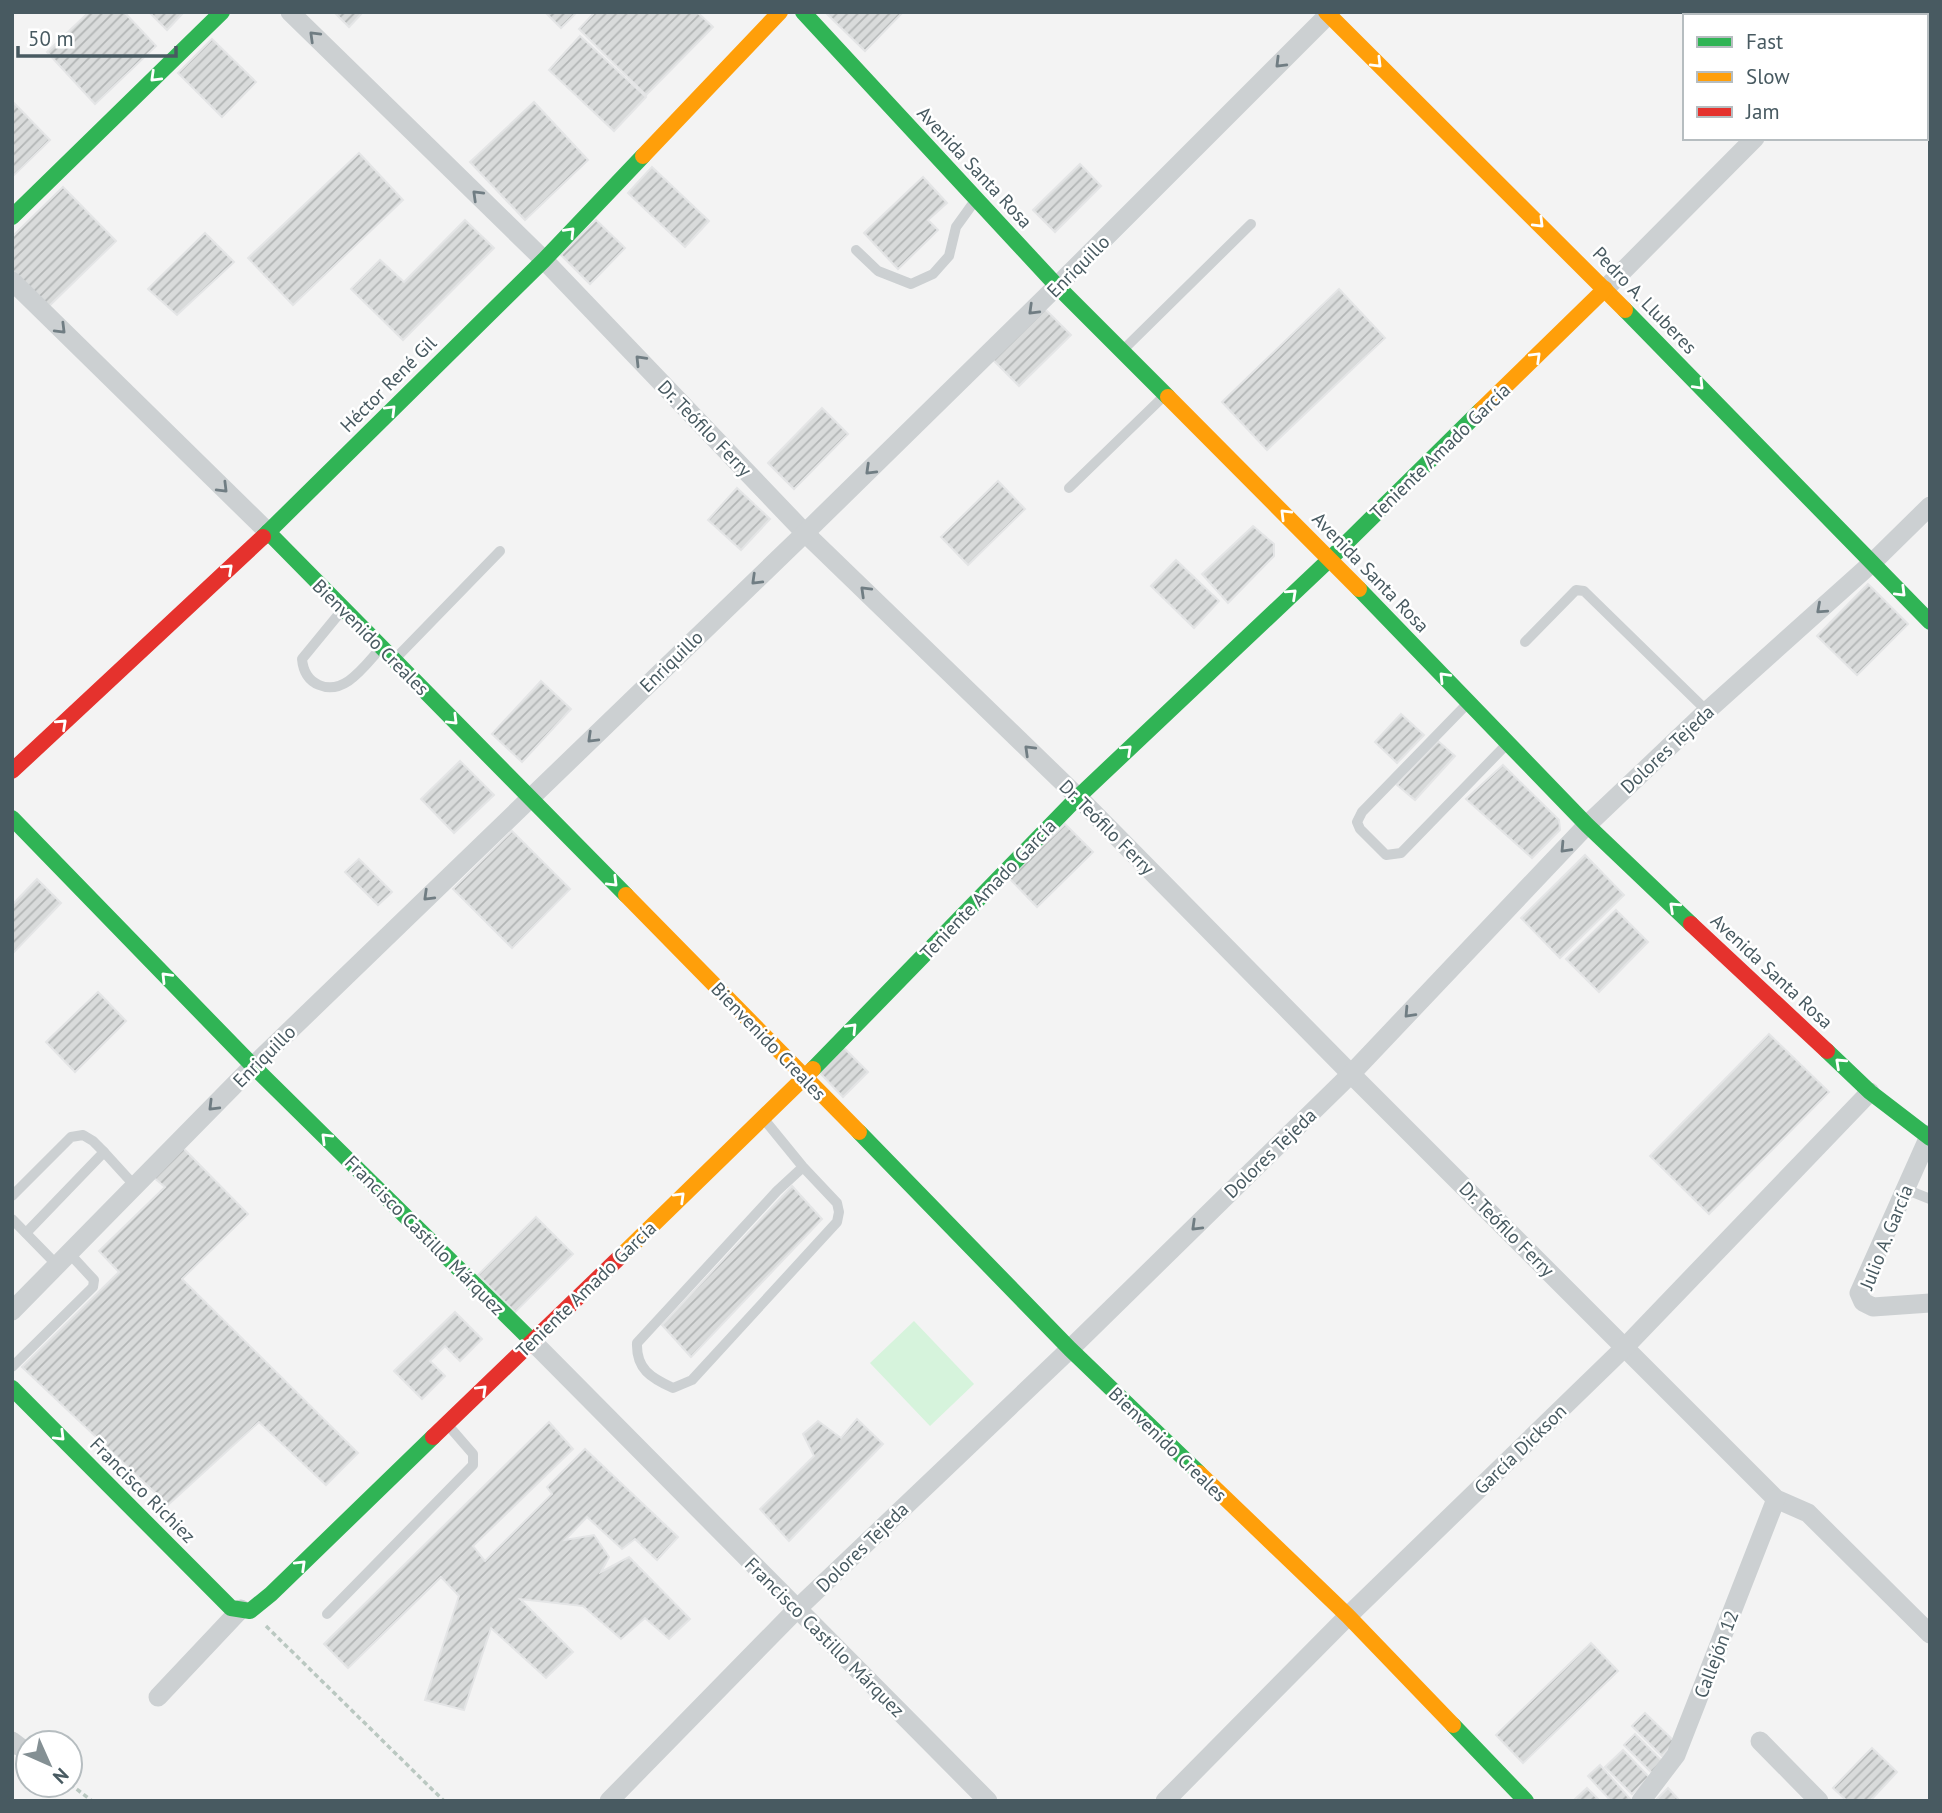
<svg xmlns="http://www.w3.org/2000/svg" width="1942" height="1813" font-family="'PT Sans',sans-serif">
  <defs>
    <pattern id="building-hatch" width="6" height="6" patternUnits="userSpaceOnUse" patternTransform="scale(1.75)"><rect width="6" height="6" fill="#d9dbdb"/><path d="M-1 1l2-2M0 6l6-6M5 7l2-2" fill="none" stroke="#b2b5b5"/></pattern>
  </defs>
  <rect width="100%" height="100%" fill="#f3f3f3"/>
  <path fill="#d6f3dc" d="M914 1321 974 1384 930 1426 870 1363Z"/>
  <g fill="url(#building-hatch)" stroke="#e4e5e6" stroke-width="2">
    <path d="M89 12H124L156 46 95 104 47 52Z"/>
    <path d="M149 12H184L167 30Z"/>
    <path d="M334 12H363L349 27Z"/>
    <path d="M545 12H577L561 28Z"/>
    <path d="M595 12H697L713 27 646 95 579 29Z"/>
    <path d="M825 12H903L865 51Z"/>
    <path d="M580 36 646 97 614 131 549 70Z"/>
    <path d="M212 39 256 82 222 117 178 73Z"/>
    <path d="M12 101 50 140 12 177Z"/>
    <path d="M534 102 588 160 525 220 470 162Z"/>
    <path d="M359 153 403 200 293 305 248 258Z"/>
    <path d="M1080 164 1101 186 1055 232 1033 210Z"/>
    <path d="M652 167 709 221 685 247 628 193Z"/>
    <path d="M923 177 947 203 928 220 938 230 898 269 864 233Z"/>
    <path d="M63 187 116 241 47 308 12 273V237Z"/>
    <path d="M465 220 494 248 403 340 351 289 380 260 404 282Z"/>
    <path d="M596 220 625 248 590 284 561 255Z"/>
    <path d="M205 233 234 262 177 315 148 289Z"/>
    <path d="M1339 289 1385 338 1267 450 1222 402Z"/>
    <path d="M1041 305 1071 335 1019 386 989 356Z"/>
    <path d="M822 408 848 434 794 489 768 463Z"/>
    <path d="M998 481 1025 509 968 565 941 537Z"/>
    <path d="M737 488 770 519 741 550 708 520Z"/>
    <path d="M1253 526 1274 544V556L1228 603 1202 574Z"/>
    <path d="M1176 560 1219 601 1194 628 1151 586Z"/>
    <path d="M1868 584 1908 624 1857 675 1817 636Z"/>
    <path d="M541 681 571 709 522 762 492 734Z"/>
    <path d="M1401 714 1424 735 1397 763 1375 742Z"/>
    <path d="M1438 741 1455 756 1415 800 1397 785Z"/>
    <path d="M460 761 494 795 454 833 421 799Z"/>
    <path d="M1503 765 1559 820 1560 830 1532 858 1466 799Z"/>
    <path d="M1065 824 1093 852 1037 907 1009 878Z"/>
    <path d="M512 831 570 889 512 948 453 889Z"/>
    <path d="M1585 855 1624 895 1560 958 1521 918Z"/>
    <path d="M359 859 392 892 378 905 345 872Z"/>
    <path d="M37 879 61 903 12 954V905Z"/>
    <path d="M1616 910 1648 942 1599 992 1566 959Z"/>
    <path d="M98 992 126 1021 75 1072 46 1042Z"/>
    <path d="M1769 1034 1829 1092 1709 1214 1650 1156Z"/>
    <path d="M843 1047 868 1072 843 1097 819 1072Z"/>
    <path d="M183 1148 248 1214 182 1279 358 1453 326 1485 259 1422 168 1505 22 1367 119 1272 99 1251 165 1187 153 1177Z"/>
    <path d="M792 1186 822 1219 691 1357 662 1325Z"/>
    <path d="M536 1217 573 1254 515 1312 478 1275Z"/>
    <path d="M455 1312 482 1339 460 1361 445 1346 430 1361 445 1376 422 1399 394 1371Z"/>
    <path d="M857 1419 883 1444 789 1541 760 1509 814 1456 803 1434 818 1421 841 1438Z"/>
    <path d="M549 1422 573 1449 473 1546 485 1561 552 1494 547 1487 585 1449 678 1537 657 1560 635 1539 622 1549 587 1517 565 1540 594 1535 609 1557 601 1572 629 1557 690 1619 669 1639 645 1618 621 1639 583 1606 520 1599 573 1652 546 1678 491 1628 464 1710 425 1700 459 1596 441 1577 348 1668 324 1644Z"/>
    <path d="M1591 1643 1618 1671 1523 1763 1496 1735Z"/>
    <path d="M1645 1713 1675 1742 1662 1756 1632 1726Z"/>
    <path d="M1635 1734 1663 1762 1652 1773 1624 1745Z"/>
    <path d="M1872 1748 1897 1772 1870 1801H1847L1833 1788Z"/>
    <path d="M1623 1750 1649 1777 1632 1794 1605 1767Z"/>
    <path d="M1600 1765 1631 1800 1611 1801 1588 1776Z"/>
    <path d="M1587 1788 1600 1801H1573Z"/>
    <path d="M1668 1788 1680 1801H1655Z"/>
  </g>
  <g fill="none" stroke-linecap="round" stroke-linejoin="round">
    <g stroke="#bac8c1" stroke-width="3.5" stroke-dasharray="5 3.5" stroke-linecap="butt">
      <path d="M266 1626 444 1801"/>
      <path d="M70 1784 92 1801"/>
    </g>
    <g stroke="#ccd0d2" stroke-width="10">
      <path d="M856 250 878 271 911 284 933 274 949 256 956 227 974 202"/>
      <path d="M1124 349 1251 224"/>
      <path d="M1069 488 1163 397"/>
      <path d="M343 609 302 659C303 670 307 680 319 685 345 696 365 665 381 648"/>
      <path d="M1525 642 1576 590 1584 591 1707 711"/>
      <path d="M394 660 500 551"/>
      <path d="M1466 705 1362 812 1357 822 1360 829 1386 855 1401 853 1505 746"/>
      <path d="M763 1118 803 1167 837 1203 839 1212 837 1222 692 1380 673 1388C651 1378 636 1369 637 1343L777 1191 803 1167"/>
      <path d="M104 1152 135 1186"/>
      <path d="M1905 1189 1930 1199"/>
      <path d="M12 1196 71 1137 83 1135 93 1141 104 1152 26 1233"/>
      <path d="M12 1219 57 1265"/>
      <path d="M12 1367 93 1287 94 1280 69 1253"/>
      <path d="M327 1614 473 1465V1454L447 1424"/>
    </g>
    <g stroke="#ccd0d2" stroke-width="19">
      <path d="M290 12 544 260 805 533 1078 797 1351 1074 1776 1499 1808 1513 1930 1634"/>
      <path d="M1877 16 1881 12"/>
      <path d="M1926 65 1930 69"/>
      <path d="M12 281 268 532"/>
      <path d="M1605 289 1755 138"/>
      <path d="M1930 1134 1859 1293 1863 1302 1873 1307 1930 1303"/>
      <path d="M12 1311 253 1066 805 533 1057 286 1331 12"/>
      <path d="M532 1341 988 1801"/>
      <path d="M158 1697 241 1609"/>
      <path d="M12 1741 20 1747"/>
      <path d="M1760 1741 1819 1801"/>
      <path d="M609 1801 797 1609 1070 1349 1351 1074 1587 825 1707 711 1872 563 1930 506"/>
      <path d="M1165 1801 1348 1616 1625 1347 1870 1092"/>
      <path d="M1641 1801 1676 1755 1776 1499"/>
    </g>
    <g stroke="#30b455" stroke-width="16">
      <path d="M803 12 1057 286 1168 397"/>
      <path d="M12 217 222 12"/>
      <path d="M1625 310 1930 622"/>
      <path d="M268 532 626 895"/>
      <path d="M263 537 544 260 643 156"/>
      <path d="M1359 589 1587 825 1691 924"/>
      <path d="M12 818 253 1066 532 1341"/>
      <path d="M1827 1051 1870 1092 1930 1138"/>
      <path d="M813 1069 1078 797 1330 559 1481 410"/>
      <path d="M859 1132 1070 1349 1199 1473"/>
      <path d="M12 1388 231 1608 250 1611 271 1594 433 1437"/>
      <path d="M1453 1725 1526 1801"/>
    </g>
    <g stroke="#ff9f0a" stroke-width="16">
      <path d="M1326 12 1625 310"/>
      <path d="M643 156 780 12"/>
      <path d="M1168 397 1359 589"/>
      <path d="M1481 410 1605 289"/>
      <path d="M626 895 859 1132"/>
      <path d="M622 1255 813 1069"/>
      <path d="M1199 1473 1348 1616 1453 1725"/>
    </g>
    <g stroke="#e5322d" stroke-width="16">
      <path d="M12 771 263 537"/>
      <path d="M1691 924 1827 1051"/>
      <path d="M433 1437 622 1255"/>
    </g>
  </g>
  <defs><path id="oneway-chevron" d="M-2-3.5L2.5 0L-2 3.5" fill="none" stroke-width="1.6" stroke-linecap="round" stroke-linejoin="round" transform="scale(1.75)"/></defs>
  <g stroke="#707d83">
    <use href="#oneway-chevron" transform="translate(314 36) rotate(-136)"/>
    <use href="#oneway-chevron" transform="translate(1280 63) rotate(135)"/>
    <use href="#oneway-chevron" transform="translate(477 195) rotate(-136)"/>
    <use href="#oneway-chevron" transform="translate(1033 310) rotate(136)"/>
    <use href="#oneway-chevron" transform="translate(61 329) rotate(45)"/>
    <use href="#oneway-chevron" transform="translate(640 360) rotate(-134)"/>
    <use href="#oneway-chevron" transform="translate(870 470) rotate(136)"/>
    <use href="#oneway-chevron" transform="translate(223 488) rotate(45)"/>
    <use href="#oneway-chevron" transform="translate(756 580) rotate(136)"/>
    <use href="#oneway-chevron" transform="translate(865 591) rotate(-136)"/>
    <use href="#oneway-chevron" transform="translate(1821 609) rotate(138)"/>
    <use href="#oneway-chevron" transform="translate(592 738) rotate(136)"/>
    <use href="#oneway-chevron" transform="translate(1029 750) rotate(-136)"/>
    <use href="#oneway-chevron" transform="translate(1565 848) rotate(133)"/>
    <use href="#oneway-chevron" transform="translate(428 896) rotate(136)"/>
    <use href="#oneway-chevron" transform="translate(1409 1013) rotate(133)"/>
    <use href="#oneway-chevron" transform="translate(213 1106) rotate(135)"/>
    <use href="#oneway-chevron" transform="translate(1196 1226) rotate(136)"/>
  </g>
  <g stroke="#fff">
    <use href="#oneway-chevron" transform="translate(1377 63) rotate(45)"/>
    <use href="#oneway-chevron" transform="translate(155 77) rotate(136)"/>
    <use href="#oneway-chevron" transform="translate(1539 223) rotate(45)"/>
    <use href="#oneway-chevron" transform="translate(570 232) rotate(-46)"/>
    <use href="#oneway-chevron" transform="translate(1536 357) rotate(-44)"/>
    <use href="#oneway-chevron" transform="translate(1699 385) rotate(46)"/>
    <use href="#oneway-chevron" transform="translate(391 410) rotate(-45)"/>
    <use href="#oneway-chevron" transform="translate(1285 514) rotate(-135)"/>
    <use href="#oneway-chevron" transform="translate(228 569) rotate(-43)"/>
    <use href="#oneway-chevron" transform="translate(1901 592) rotate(45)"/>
    <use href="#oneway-chevron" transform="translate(1292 594) rotate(-43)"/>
    <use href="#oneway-chevron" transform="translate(1444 677) rotate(-134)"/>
    <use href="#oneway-chevron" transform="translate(453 720) rotate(45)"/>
    <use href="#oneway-chevron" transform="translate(62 724) rotate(-43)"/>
    <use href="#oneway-chevron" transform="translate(1127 750) rotate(-43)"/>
    <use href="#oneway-chevron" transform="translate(613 882) rotate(45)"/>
    <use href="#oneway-chevron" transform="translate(1674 907) rotate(-137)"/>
    <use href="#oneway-chevron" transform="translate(166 977) rotate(-134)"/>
    <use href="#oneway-chevron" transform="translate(852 1028) rotate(-46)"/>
    <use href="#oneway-chevron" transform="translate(1840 1063) rotate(-137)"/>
    <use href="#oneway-chevron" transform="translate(326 1138) rotate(-135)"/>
    <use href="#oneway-chevron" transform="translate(680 1197) rotate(-44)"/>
    <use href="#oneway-chevron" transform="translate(482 1390) rotate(-44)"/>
    <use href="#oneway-chevron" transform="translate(60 1436) rotate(45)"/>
    <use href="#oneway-chevron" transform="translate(301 1565) rotate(-44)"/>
  </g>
  <g text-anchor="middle" stroke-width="5" stroke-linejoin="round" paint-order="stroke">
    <g font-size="19" fill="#485a61" stroke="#fff">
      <text transform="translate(975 167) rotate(47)" y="7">Avenida Santa Rosa</text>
      <text transform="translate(1078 266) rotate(-45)" y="7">Enriquillo</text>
      <text transform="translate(1645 300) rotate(46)" y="7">Pedro A. Lluberes</text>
      <text transform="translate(388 384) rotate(-45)" y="7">Héctor René Gil</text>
      <text transform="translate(705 428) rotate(46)" y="7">Dr. Teófilo Ferry</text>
      <text transform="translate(1440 451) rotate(-44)" y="7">Teniente Amado García</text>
      <text transform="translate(1371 572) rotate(46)" y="7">Avenida Santa Rosa</text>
      <text transform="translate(371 637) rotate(45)" y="7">Bienvenido Creales</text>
      <text transform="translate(671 661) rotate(-44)" y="7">Enriquillo</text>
      <text transform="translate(1667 749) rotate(-43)" y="7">Dolores Tejeda</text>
      <text transform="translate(1107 827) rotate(45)" y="7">Dr. Teófilo Ferry</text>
      <text transform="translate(988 889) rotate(-46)" y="7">Teniente Amado García</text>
      <text transform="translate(1772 971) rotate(43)" y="7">Avenida Santa Rosa</text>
      <text transform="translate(769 1041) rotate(46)" y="7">Bienvenido Creales</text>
      <text transform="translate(264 1056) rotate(-45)" y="7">Enriquillo</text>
      <text transform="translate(1270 1153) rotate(-44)" y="7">Dolores Tejeda</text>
      <text transform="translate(1507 1229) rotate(45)" y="7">Dr. Teófilo Ferry</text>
      <text transform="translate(425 1235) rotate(45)" y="7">Francisco Castillo Márquez</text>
      <text transform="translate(1886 1237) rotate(-68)" y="7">Julio A. García</text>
      <text transform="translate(586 1289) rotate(-44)" y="7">Teniente Amado García</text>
      <text transform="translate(1168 1444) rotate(44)" y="7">Bienvenido Creales</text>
      <text transform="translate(1520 1449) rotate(-44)" y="7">García Dickson</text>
      <text transform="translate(143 1490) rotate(45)" y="7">Francisco Richiez</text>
      <text transform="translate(862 1547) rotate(-44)" y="7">Dolores Tejeda</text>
      <text transform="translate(825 1637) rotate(45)" y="7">Francisco Castillo Márquez</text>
      <text transform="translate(1716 1654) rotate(-69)" y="7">Callejón 12</text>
    </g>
  </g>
  <rect width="1942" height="1813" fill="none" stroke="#485a61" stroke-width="28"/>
  <rect x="1683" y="14" width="245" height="126" fill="#ffffff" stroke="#b6bdc0" stroke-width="2"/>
  <rect x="1697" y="37" width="35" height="10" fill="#30b455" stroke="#b6bdc0" stroke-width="2"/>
  <text x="1746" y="49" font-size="21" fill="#485a61">Fast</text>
  <rect x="1697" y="72" width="35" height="10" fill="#ff9f0a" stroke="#b6bdc0" stroke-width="2"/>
  <text x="1746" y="84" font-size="21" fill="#485a61">Slow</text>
  <rect x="1697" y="107" width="35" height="10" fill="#e5322d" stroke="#b6bdc0" stroke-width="2"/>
  <text x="1746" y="119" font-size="21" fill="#485a61">Jam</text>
  <g transform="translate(49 1764) rotate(135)"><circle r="33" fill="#ffffff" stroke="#b6bdc0" stroke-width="2"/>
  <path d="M0-5L12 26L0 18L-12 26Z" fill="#849094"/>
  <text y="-10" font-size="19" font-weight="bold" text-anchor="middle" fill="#485a61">N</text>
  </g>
  <path d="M18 46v10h158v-10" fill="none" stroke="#485a61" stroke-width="3.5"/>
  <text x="28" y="46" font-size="21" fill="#485a61" stroke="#ffffff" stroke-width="5" paint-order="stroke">50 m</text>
</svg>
